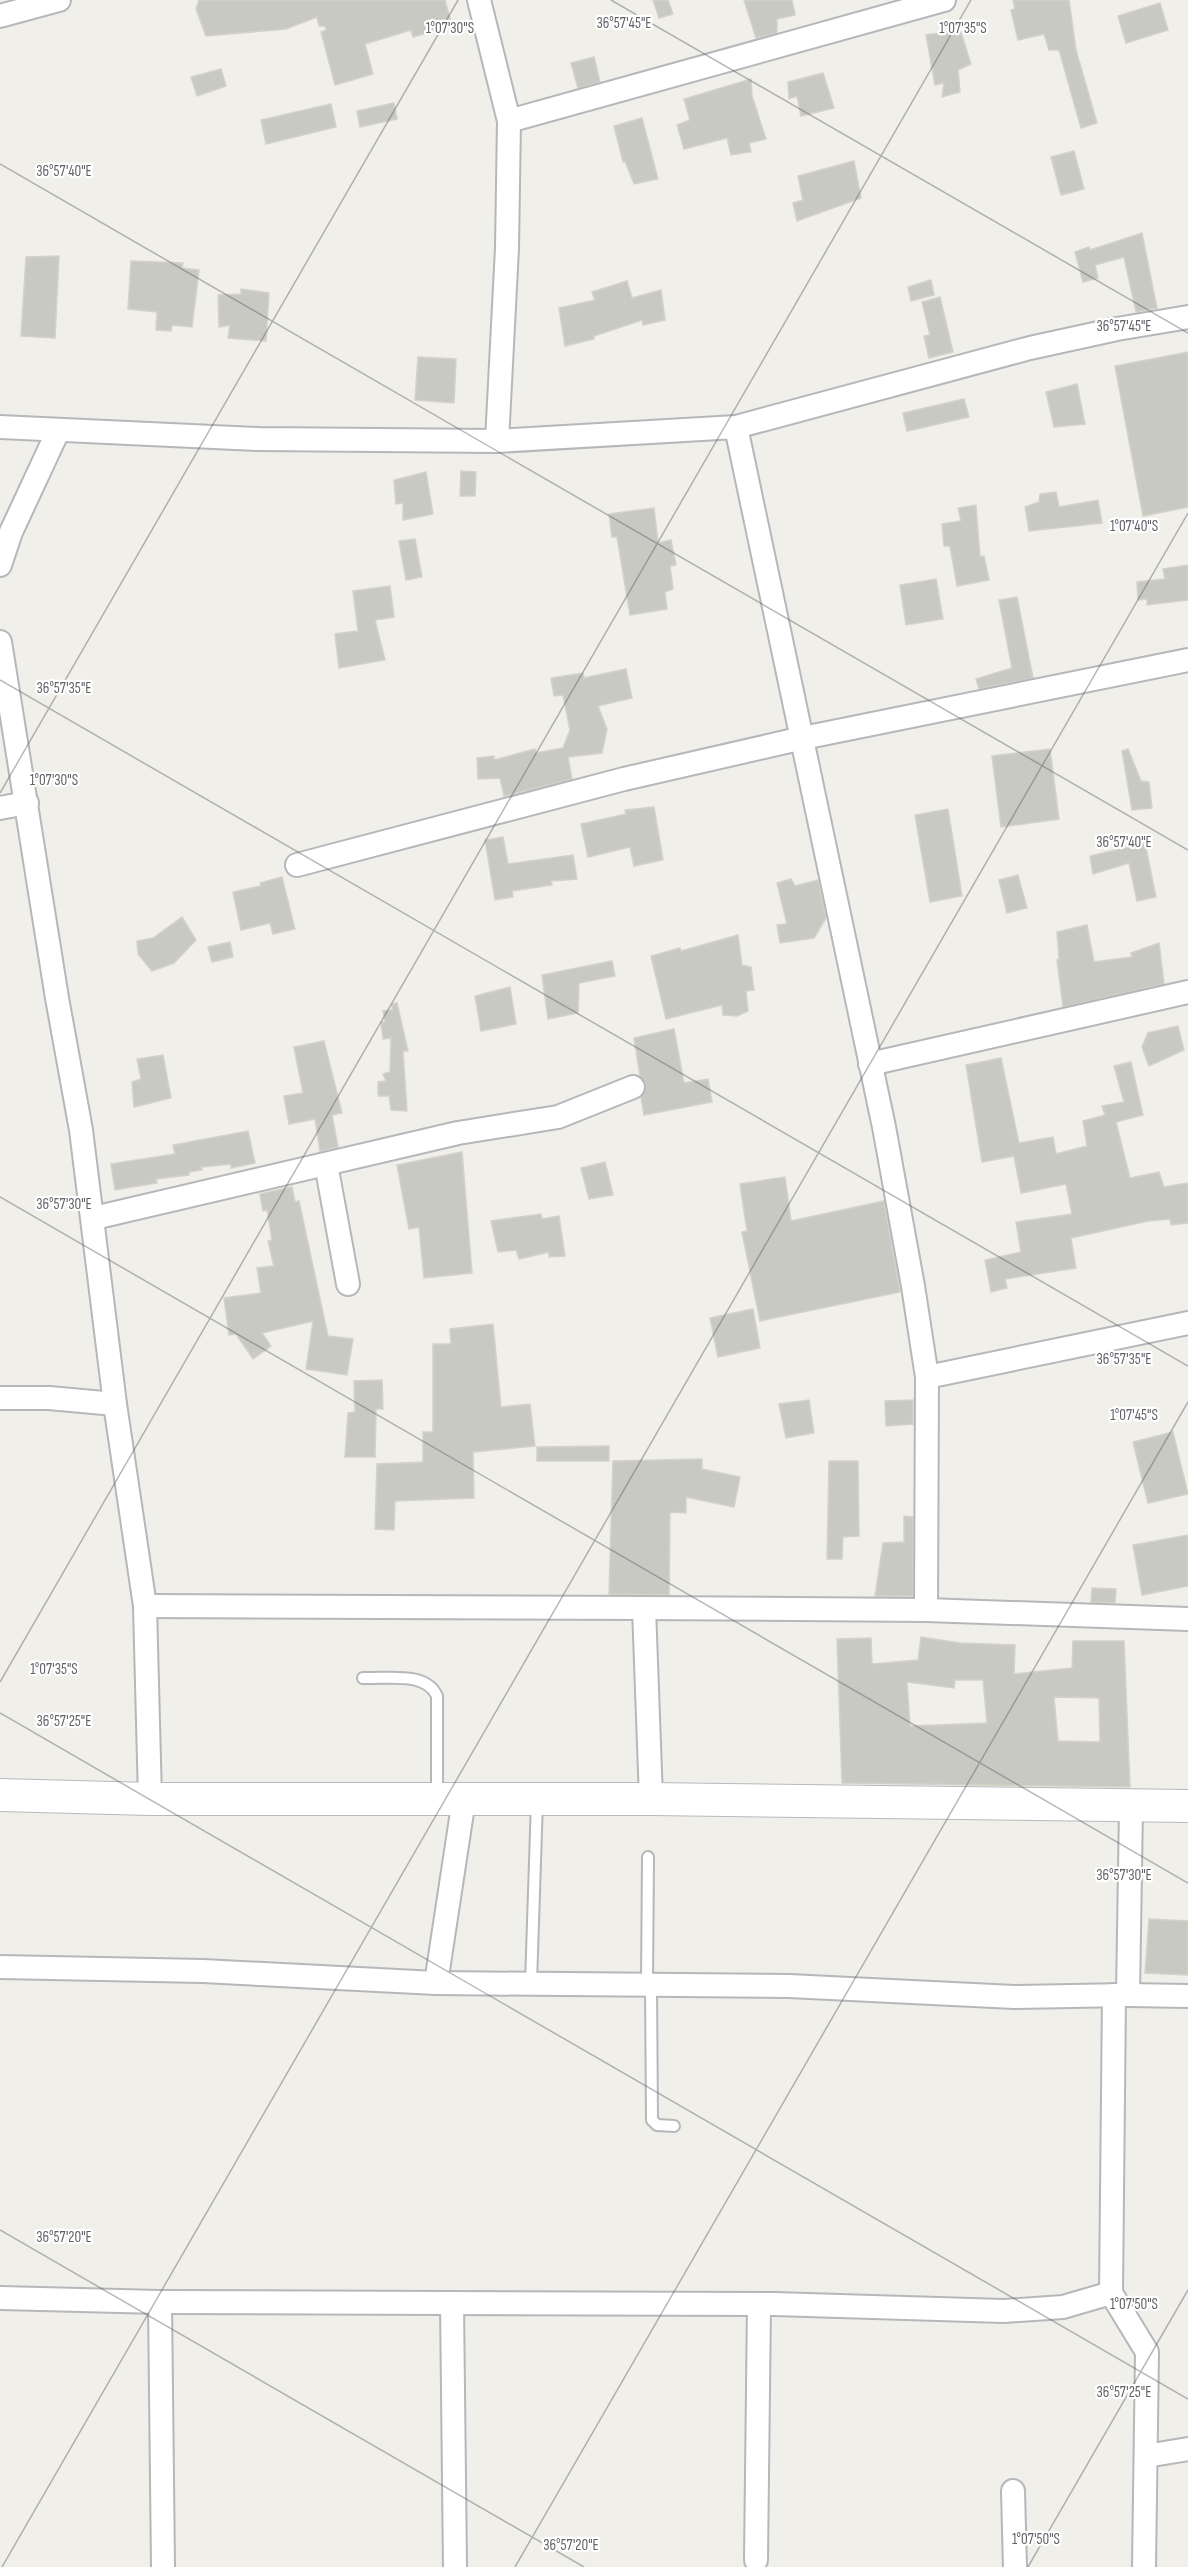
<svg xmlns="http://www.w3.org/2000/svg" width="1188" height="2567" font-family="'Sofia Sans Condensed',sans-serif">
  <rect width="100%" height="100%" fill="#f0efe9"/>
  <g fill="#c9c9c3" stroke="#d4d2c8" stroke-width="1.5" fill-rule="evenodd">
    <path d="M199 0H445L452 26 413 37 411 30 365 44 373 74 335 85 321 32 326 30 325 26H319L317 17 286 29 206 36 196 9Z"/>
    <path d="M653 0H668L673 14 659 18Z"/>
    <path d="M744 0H792L795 15 777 19V33L756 38Z"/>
    <path d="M1013 0H1069L1076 50 1097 123 1081 128 1059 50H1049L1044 34 1018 40 1011 10 1015 9Z"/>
    <path d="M1160 3 1168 30 1126 43 1118 16Z"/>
    <path d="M959 26 971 64 958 70 960 92 942 97 944 83 935 85 926 35 947 32Z"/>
    <path d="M594 57 600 82 578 88 571 63Z"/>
    <path d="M221 69 226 86 197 96 191 77Z"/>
    <path d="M823 73 834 108 801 116 797 96 789 99 788 82Z"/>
    <path d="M751 79 752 96 766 139 749 143 751 152 731 155 727 138 684 149 677 125 690 120 684 99Z"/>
    <path d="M394 103 397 119 360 127 357 111Z"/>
    <path d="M331 104 336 127 266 144 261 120Z"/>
    <path d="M642 118 658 179 634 184 625 161 623 162 614 126Z"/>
    <path d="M1074 151 1084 189 1061 195 1051 157Z"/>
    <path d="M854 161 861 198 797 221 793 203 803 200 798 176Z"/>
    <path d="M1142 233 1157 308 1136 312 1124 257 1095 265 1098 278 1083 282 1075 252 1089 247 1090 250Z"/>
    <path d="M59 256 55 338 21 336 26 257Z"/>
    <path d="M131 261 183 263 182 268 199 270 192 327 172 325 171 331 156 330 157 312 128 309Z"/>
    <path d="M931 280 934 295 911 301 908 287Z"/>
    <path d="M627 281 632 298 661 290 665 320 643 325 642 320 594 336V339L565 346 559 308 595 300 592 292Z"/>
    <path d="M241 289 269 293 266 341 228 338 230 325 219 327 218 295 241 294Z"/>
    <path d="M940 297 953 352 929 358 924 336 930 335 922 302Z"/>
    <path d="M1188 352V507L1143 516 1115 366Z"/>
    <path d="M418 357 456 359 454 403 415 400Z"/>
    <path d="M1077 384 1085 424 1054 427 1046 392Z"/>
    <path d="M964 399 969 417 907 431 903 413Z"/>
    <path d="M461 471 476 472 475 496H460Z"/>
    <path d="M426 472 433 514 403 520V503L396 504 394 480Z"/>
    <path d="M1056 492 1059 507 1098 500 1102 523 1029 531 1025 507 1039 502 1040 494Z"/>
    <path d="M976 505 980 557 984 556 989 580 957 586 950 546H944L942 524 961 521 958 508Z"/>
    <path d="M654 508 658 543 671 540 676 565 670 566 673 589 665 592 667 609 630 615 617 537H612L609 514Z"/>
    <path d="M415 539 422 577 406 580 399 541Z"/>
    <path d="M1188 565V600L1147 605V599L1138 600 1137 582 1165 579 1163 569Z"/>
    <path d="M936 579 943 619 906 625 900 585Z"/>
    <path d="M390 586 394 617 375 620 385 660 339 668 335 634 358 631 353 591Z"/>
    <path d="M1017 597 1033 678 979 689 976 679 1012 668 999 600Z"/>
    <path d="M626 669 632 698 598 706 607 729 602 753 568 757 572 779 504 796 500 778 478 779 477 758 494 756V760L535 749 536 753 563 748 570 730 563 695 554 696 551 678 583 673 584 678Z"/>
    <path d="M1050 749 1059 819 1001 827 992 756Z"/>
    <path d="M1128 749 1141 781 1149 782 1152 808 1132 810 1122 751Z"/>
    <path d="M654 807 663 860 634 866 630 847 588 857 581 824 626 814 625 810Z"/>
    <path d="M948 809 962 896 930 902 915 815Z"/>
    <path d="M503 837 508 864 573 855 577 879 551 881 552 885 512 891 513 897 495 900 485 840Z"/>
    <path d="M1145 843 1156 897 1137 901 1129 863 1093 874 1090 856Z"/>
    <path d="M1018 875 1027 908 1007 913 999 880Z"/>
    <path d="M282 877 295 929 273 934 270 923 241 930 233 892 261 886 260 883Z"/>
    <path d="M791 879 795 886 818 880 826 918 814 938 780 943 777 925 787 924 777 883Z"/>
    <path d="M182 917 196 940 174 963 152 971 138 954 137 941 153 938Z"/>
    <path d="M1087 925 1094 962 1132 957 1131 953 1159 943 1164 984 1063 1007 1057 960 1059 959 1057 932Z"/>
    <path d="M738 935 742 965 751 967 754 990 746 991 748 1011 737 1016 723 1015 722 1005 666 1019 651 956 680 948 681 951Z"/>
    <path d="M230 942 233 957 212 962 208 947Z"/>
    <path d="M612 961 615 976 579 983 578 1013 548 1019 542 975Z"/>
    <path d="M510 987 516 1024 481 1031 475 996Z"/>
    <path d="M397 1003 408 1051H403L407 1111 391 1110 389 1096H378V1082L386 1081 383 1074 390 1072 391 1038 383 1039 381 1022H385L383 1011 392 1010V1004Z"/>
    <path d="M1178 1026 1184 1050 1149 1066 1142 1047 1148 1033Z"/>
    <path d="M674 1029 684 1083 708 1079 712 1102 644 1115 641 1097 646 1089V1083L640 1076 634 1038Z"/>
    <path d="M324 1041 342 1113 332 1115 338 1147 320 1151 315 1119 289 1124 284 1096 303 1093 294 1047Z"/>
    <path d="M163 1055 171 1098 134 1107 132 1082 141 1079 137 1059Z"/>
    <path d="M1001 1058 1019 1143 1053 1137 1056 1154 1087 1146 1083 1121 1105 1115 1102 1106 1124 1102 1114 1066 1131 1062 1143 1115 1116 1122 1130 1178 1159 1172 1164 1187 1188 1183V1223L1171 1225 1170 1219 1148 1221 1071 1238 1076 1268 1005 1279 1007 1288 991 1292 985 1260 1021 1252 1016 1222 1072 1214 1066 1184 1021 1193 1014 1156 982 1162 966 1065Z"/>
    <path d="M248 1131 255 1163 231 1168V1164L201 1167 202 1170 189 1172V1175L156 1179 157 1183 115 1190 111 1164 175 1154 173 1145Z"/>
    <path d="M462 1152 472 1273 424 1278 419 1227 409 1229 397 1165Z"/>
    <path d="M605 1162 613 1195 589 1199 581 1168Z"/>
    <path d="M785 1177 791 1221 884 1201 900 1292 760 1321 742 1232 747 1231 740 1184Z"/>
    <path d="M292 1187 295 1202 299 1201 328 1336 353 1339 347 1375 306 1369 313 1321 262 1333 271 1346 253 1359 236 1334 229 1335 224 1298 261 1293 257 1268 274 1266 268 1241 272 1240 267 1210 263 1211 260 1194Z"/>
    <path d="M541 1214 542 1219 559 1216 565 1256 549 1257V1252L519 1259 516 1250 498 1252 491 1221Z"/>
    <path d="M753 1309 760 1348 718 1357 710 1318Z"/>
    <path d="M493 1324 501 1407 530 1404 535 1446 473 1452 474 1498 395 1501 394 1530 375 1529 377 1464 423 1462V1432H433V1344H451L450 1329Z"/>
    <path d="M382 1380 383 1409H376L375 1457H345L348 1413 355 1412 354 1381Z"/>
    <path d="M809 1400 814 1433 786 1438 779 1404Z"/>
    <path d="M913 1400V1424L886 1426 885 1401Z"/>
    <path d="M1173 1432 1188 1494 1148 1503 1133 1442Z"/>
    <path d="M609 1446V1461H537V1447Z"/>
    <path d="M702 1459V1469L740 1477 734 1507 686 1497V1513L670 1512 669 1595 609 1594 613 1461Z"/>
    <path d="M829 1461H858L859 1536 843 1537 842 1559H827Z"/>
    <path d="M904 1516 913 1517V1596H875L883 1543 904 1542Z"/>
    <path d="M1188 1535V1586L1142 1595 1133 1545Z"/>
    <path d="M1092 1588 1116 1589 1115 1603 1091 1602Z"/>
    <path d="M921 1637 960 1643 1015 1645 1014 1674 1072 1668 1073 1641H1124L1130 1787 842 1783 837 1639 871 1638 872 1664 918 1660ZM955 1680H983L987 1723 910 1726 907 1682 954 1688ZM1054 1697 1099 1698 1100 1742 1058 1741Z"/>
    <path d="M1149 1919 1188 1921V1975L1145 1973Z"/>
  </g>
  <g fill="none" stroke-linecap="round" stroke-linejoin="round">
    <defs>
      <g id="lane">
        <path d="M363 1678C387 1679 426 1671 437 1696V1796"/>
        <path d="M531 1983 537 1801"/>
        <path d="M647 1983 648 1857"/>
        <path d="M651 1984 652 2120 657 2125 674 2126"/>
      </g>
      <g id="street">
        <path d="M479 0 509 121 507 248 497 441"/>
        <path d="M0 16 59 0"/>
        <path d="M509 121 944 0"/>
        <path d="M0 427 258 439 497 441 736 427 1030 348 1117 329 1188 317"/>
        <path d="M736 427 884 1127 913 1286 927 1377 926 1610"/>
        <path d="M0 565 11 532 58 431"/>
        <path d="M0 642 57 998 81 1130 115 1404 145 1606 150 1799"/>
        <path d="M0 808 27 803"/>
        <path d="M297 865 624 779 803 738 1188 660"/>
        <path d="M870 1064 1188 992"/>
        <path d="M326 1164 348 1284"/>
        <path d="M94 1218 458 1133 558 1117 633 1087"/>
        <path d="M927 1377 1188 1323"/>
        <path d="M0 1398H49L115 1404"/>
        <path d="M145 1606 644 1608 651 1799"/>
        <path d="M644 1608 926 1610 1188 1619"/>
        <path d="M0 1967 203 1971 436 1983 464 1799"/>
        <path d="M436 1983 789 1986 1014 1997 1128 1995 1131 1807"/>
        <path d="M1128 1995 1188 1996"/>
        <path d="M1111 2293 1147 2352 1144 2567"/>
        <path d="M0 2298 160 2302 774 2304 1004 2311 1063 2307 1111 2293 1114 1995"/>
        <path d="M160 2302 163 2567"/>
        <path d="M452 2303 455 2567"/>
        <path d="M1146 2456 1188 2449"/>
        <path d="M1013 2491 1015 2567"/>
        <path d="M756 2560 759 2304"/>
      </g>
      <path id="secondary" d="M0 1795 150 1799H651L1188 1806"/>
    </defs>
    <use href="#lane" stroke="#b5b7bb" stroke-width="14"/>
    <use href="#street" stroke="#b5b7bb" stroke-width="26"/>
    <use href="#secondary" stroke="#b7b9be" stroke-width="34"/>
    <use href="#lane" stroke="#fff" stroke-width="10"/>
    <use href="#street" stroke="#fff" stroke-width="22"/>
    <use href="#secondary" stroke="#fff" stroke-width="32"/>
  </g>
  <path fill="none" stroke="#606267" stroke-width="1.5" stroke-opacity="0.45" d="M611 0 1188 333M0 164 1188 850M0 680 1188 1366M0 793 458 0M0 1197 1188 1883M0 1682 971 0M0 1713 1188 2399M0 2230 584 2567M2 2567 1188 513M515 2567 1188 1402M1028 2567 1188 2290"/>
  <g font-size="15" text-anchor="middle" fill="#606267" stroke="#fff" stroke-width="4.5" stroke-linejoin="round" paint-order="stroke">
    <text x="624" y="28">36°57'45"E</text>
    <text x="450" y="33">1°07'30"S</text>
    <text x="963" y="33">1°07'35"S</text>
    <text x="64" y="176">36°57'40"E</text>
    <text x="1124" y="331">36°57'45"E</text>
    <text x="1134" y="531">1°07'40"S</text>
    <text x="64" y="693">36°57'35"E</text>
    <text x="54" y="785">1°07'30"S</text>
    <text x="1124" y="847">36°57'40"E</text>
    <text x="64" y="1209">36°57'30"E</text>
    <text x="1124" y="1364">36°57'35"E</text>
    <text x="1134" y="1420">1°07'45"S</text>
    <text x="54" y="1674">1°07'35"S</text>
    <text x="64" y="1726">36°57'25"E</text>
    <text x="1124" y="1880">36°57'30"E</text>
    <text x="64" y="2242">36°57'20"E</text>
    <text x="1134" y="2309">1°07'50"S</text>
    <text x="1124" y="2397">36°57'25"E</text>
    <text x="1036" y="2544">1°07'50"S</text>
    <text x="571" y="2550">36°57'20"E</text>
  </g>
</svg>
